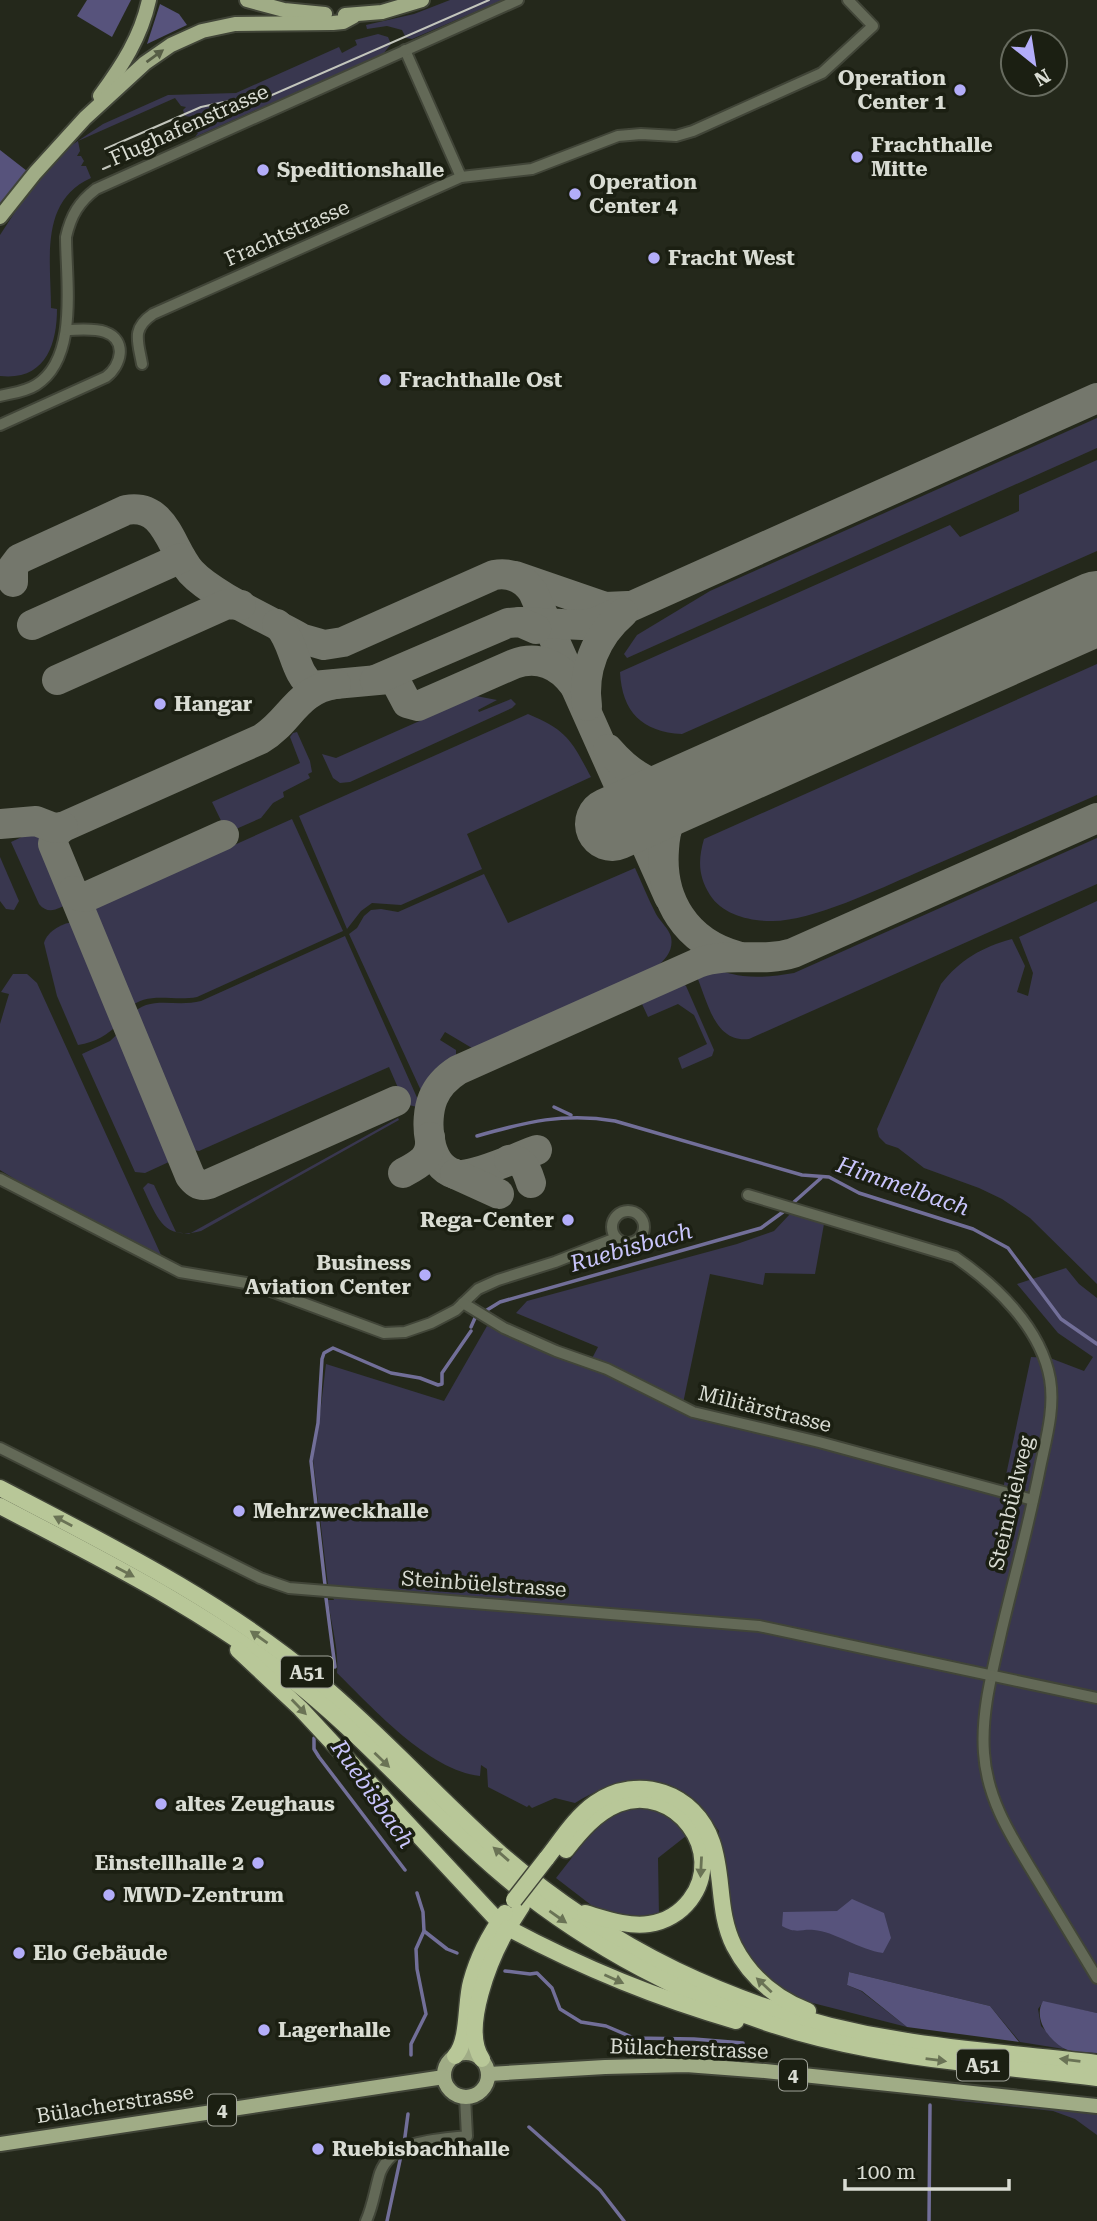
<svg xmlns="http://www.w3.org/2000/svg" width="1097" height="2221" font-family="'Roboto Serif',serif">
  <rect width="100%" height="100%" fill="#24281b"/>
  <g fill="#39374f">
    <path d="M450 0H503L412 39 406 38 402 30 387 26 367 29 366 25 414 14Z"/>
    <path d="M378 34 388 37 391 44 383 54 195 137 198 133H194L188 120 191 117 185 116 183 110 186 107 181 106 175 98 78 141 80 151 77 156H81L84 161 81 166H86L91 178C39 201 51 261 51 308L57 309C57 345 45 381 0 376V235L28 192 66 149 103 124 168 95 236 93 339 47 342 53 357 45 355 40Z"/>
    <path d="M1097 418V448L627 658 624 654 637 635 710 591Z"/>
    <path d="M1097 460V551L682 734C642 732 622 712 620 672L950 525 960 537 1019 511V495Z"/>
    <path d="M1097 664V795C1037 821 976 847 916 873 879 889 810 922 771 921 748 921 722 914 710 895 698 876 698 860 704 839Z"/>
    <path d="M476 696 497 700 478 710 479 712 511 699 516 704 512 708 350 782 340 783 333 778 322 754 336 758Z"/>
    <path d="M528 714C568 731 571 740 591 777L467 834 482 869 401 905 372 903 361 911 347 929 299 816Z"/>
    <path d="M297 732 310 761 312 772 308 774 310 778 283 792 284 797 273 803 261 818 227 833 212 802 300 763 290 737 293 733Z"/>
    <path d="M292 819 343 931 197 997C172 1002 148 990 128 1009L92 919V913L96 907Z"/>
    <path d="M39 829 71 902C59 908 49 916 39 904L11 842Z"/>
    <path d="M1097 838V884L749 1039C715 1043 708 1003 697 977L699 973C722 967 721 973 743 976 760 978 776 976 794 973Z"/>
    <path d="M0 857 19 901 14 910 6 909 0 901Z"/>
    <path d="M635 868C642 883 648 899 656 914 660 921 669 929 671 937 676 961 645 974 629 983L477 1051 445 1032 440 1040 456 1050V1060C440 1068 431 1080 423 1095L349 934 357 928 364 916 371 910 381 909 398 912 484 874 508 923Z"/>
    <path d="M1097 901V1284L1030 1218 1002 1199 979 1188 924 1168 898 1148 886 1144 879 1137 877 1129 941 984C960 960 982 947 1012 939L1025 966 1017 992 1028 996 1033 973 1019 937Z"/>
    <path d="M75 922 83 930 120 1023C107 1035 96 1042 78 1045L57 996 44 943C47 931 64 922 75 922Z"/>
    <path d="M345 936 419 1102 417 1107 405 1104 389 1067 199 1151 188 1149 184 1145 131 1016C148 994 175 1008 201 1001Z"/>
    <path d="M13 974H27L37 983 162 1257 21 1183 0 1170V1024L9 994 1 992Z"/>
    <path d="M681 982 686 986 714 1050 712 1056 682 1069 678 1058 707 1044 694 1015 678 1004 648 1017 642 1004 646 997Z"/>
    <path d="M123 1029 172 1151 171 1161 145 1173 135 1172 82 1054 110 1041Z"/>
    <path d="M398 1118 399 1120 201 1231C163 1241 157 1217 143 1188L148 1183 154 1185 176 1232 189 1234Z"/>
    <path d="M790 1214 824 1224 815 1274 765 1273 763 1285 710 1274 681 1413 698 1420 816 1446 1002 1494 1031 1357 1050 1358 1084 1371 1093 1357 1058 1333 1017 1284 1066 1268 1079 1284 1097 1298V2013L1043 2002 1038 2009 1041 2026 1064 2049 1020 2042 990 2006 849 1972 847 1985 861 1991 907 2027 793 1998 750 1965 730 1923 718 1838 719 1831C712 1822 705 1809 696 1801 657 1768 615 1779 575 1803L555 1798 532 1808 529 1805 527 1807 488 1787 487 1769 481 1765 480 1776C428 1770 373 1708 337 1673 339 1649 331 1624 328 1600H334L328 1585 312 1451 319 1423 326 1364 444 1401 487 1326 588 1366 598 1347 516 1313 527 1301 737 1244 774 1231Z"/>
    <path d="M632 1808C661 1810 671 1810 686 1836L658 1858 659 1917 619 1918 595 1908 556 1878 585 1841 607 1818Z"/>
    <path d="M951 2097 1097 2112V2135L1075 2119 1053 2111 951 2100Z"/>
  </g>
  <g fill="#57537c">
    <path d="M87 0H131L112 37 77 16Z"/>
    <path d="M160 4 179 14 187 25 147 44Z"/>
    <path d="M0 150 27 171 0 205Z"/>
    <path d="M852 1899 884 1913 891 1938 883 1953C860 1950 833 1931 814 1930 800 1929 796 1934 782 1926L783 1912 837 1911Z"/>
    <path d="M849 1972 990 2006 1019 2042 907 2027 862 1991 847 1985Z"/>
    <path d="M1043 2001 1097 2013V2053C1088 2052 1071 2053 1063 2048 1048 2039 1033 2018 1043 2001Z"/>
  </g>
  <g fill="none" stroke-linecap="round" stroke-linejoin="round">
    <g stroke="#726f99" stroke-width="3.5">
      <path d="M554 1107 571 1115"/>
      <path d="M477 1136C526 1122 565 1112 615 1121L802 1175 829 1177 859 1193 973 1229 1008 1248 1061 1319 1097 1344"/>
      <path d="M794 1202 821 1178"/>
      <path d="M487 1310 500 1302 761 1228 783 1212"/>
      <path d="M471 1327 475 1318"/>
      <path d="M325 1585 311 1461 318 1423 322 1359 324 1353 333 1348 391 1373 420 1378 438 1385 442 1384V1373L471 1331"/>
      <path d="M326 1598 335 1667"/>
      <path d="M314 1738V1749L319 1757 405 1870"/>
      <path d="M424 1931 447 1949 457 1953"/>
      <path d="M505 1971 530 1974 537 1973 552 1988 560 2009 581 2022 606 2026 634 2038 694 2039 743 2043"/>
      <path d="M411 2055V2044L426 2014 417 1969 416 1949 424 1931 423 1912 417 1893"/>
      <path d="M529 2127 600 2190 624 2221"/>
      <path d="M404 2144 408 2114"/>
      <path d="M387 2221 402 2151"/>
      <path d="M929 2221 930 2105"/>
    </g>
    <g stroke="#74776c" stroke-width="30">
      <path d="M515 576 605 607 628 606"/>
      <path d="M13 582V567L19 559 126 510C166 503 170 548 191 572 213 596 272 621 303 639L324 645 343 642 494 575C511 572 524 578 533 592L669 897"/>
      <path d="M520 622 582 625 594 623 1097 398"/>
      <path d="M277 624C295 640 293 674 313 686L389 679 397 684 407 703 418 706 514 664C538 655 560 665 574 685"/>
      <path d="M32 625 181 558"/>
      <path d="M57 680 227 604 241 605"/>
      <path d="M375 680 508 623 520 622 536 629"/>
      <path d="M336 684C296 690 291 721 261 739L63 827 55 834 53 844 190 1176C195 1183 200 1187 209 1184L396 1101"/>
      <path d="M587 706C582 670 596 636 623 613"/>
      <path d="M608 749C633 778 666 799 705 782"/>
      <path d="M715 778C705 783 694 787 686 794 672 808 665 829 664 849 660 900 686 942 737 956"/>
      <path d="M0 824 36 821 54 828 63 827"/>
      <path d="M73 891 79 896 86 897 224 835"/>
      <path d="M537 1150C519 1156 471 1179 455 1174 427 1166 424 1120 433 1098 438 1086 447 1077 458 1070L698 963C729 951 761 963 793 953L1097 818"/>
      <path d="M509 1160C524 1159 527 1171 531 1183"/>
      <path d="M403 1173C420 1164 432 1158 430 1137"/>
      <path d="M455 1174 499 1194"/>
    </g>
    <path stroke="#74776c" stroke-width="74" d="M612 824 1097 608"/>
    <defs>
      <g id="minor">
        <path d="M405 50 461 177"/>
        <path d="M142 364C138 341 131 329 153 314L461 177 532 169 618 136 641 134 676 136 693 131 822 73 873 26 848 0"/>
        <path d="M0 396C12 393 25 392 36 385 79 358 66 281 66 237 71 215 79 202 96 189L518 0"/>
        <path d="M0 425 106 377C121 366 128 340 105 332 94 328 78 330 66 330"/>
        <path d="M0 1179 180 1272 252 1284 384 1333 405 1332 431 1323 456 1310 478 1289 498 1280 555 1262 616 1238"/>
        <path d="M748 1195 955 1257C996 1285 1041 1328 1050 1379 1055 1409 1046 1439 1040 1468 1029 1524 1014 1578 1001 1633 992 1673 981 1713 984 1753 987 1801 1013 1839 1037 1879 1057 1912 1077 1945 1097 1978"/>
        <circle cx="628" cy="1227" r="16"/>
        <path d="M463 1303 504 1328 556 1351 607 1369 693 1412 819 1442 1033 1500"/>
        <path d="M0 1448 260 1578 289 1588 759 1626 1097 1698"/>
        <path d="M366 2221C373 2206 375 2189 380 2173 393 2139 437 2140 467 2136L465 2097"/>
      </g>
      <g id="major">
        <path d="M247 0 284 10 325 14"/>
        <path d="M345 15 382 12 422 0"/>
        <path d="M100 96C122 66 141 37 149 0"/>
        <path d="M0 217 35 173 85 118 145 63 171 45 202 31 235 24 333 23 343 22 354 16"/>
        <circle cx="466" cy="2075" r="22"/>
        <path d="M489 2074 605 2067 686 2065 765 2071 1097 2106"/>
        <path d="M0 2144 444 2077"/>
      </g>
      <g id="highway">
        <path d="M0 1488C111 1546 224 1602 320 1683 384 1737 439 1799 501 1854 554 1900 613 1939 676 1970 747 2004 823 2028 901 2040 966 2051 1032 2055 1097 2063"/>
        <path d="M0 1506C105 1561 212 1614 305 1690 374 1747 432 1815 500 1873 543 1910 592 1942 642 1969 713 2007 791 2035 870 2049 945 2063 1021 2069 1097 2078"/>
        <path d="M238 1650 300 1708 499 1922 508 1928 522 1906"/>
        <path d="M566 1850C580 1832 596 1813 618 1804 675 1782 727 1852 690 1900 680 1913 665 1922 649 1924 628 1927 606 1919 585 1913"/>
        <path d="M546 1859C561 1840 575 1817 595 1803 638 1773 695 1792 712 1842 724 1876 717 1912 734 1946 750 1977 775 1998 808 2011"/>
        <path d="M455 2056C469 2041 465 2003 471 1982 478 1956 489 1935 505 1913"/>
        <path d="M482 2059C461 2028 491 1957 508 1928 581 1967 656 1998 736 2021"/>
      </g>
    </defs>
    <use href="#minor" stroke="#414538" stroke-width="14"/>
    <use href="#major" stroke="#414538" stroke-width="18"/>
    <use href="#highway" stroke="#414538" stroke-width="19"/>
    <use href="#minor" stroke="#636957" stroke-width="10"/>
    <use href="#major" stroke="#a0ac86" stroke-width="14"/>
    <use href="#highway" stroke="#b8c798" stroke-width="16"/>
    <g stroke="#c3c6bd" stroke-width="2">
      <path d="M105 149 201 107 252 96"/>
      <path d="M103 169 489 0"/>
    </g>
    <defs>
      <path id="highway-bridge" d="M514 1900 546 1859"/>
    </defs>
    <use href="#highway-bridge" stroke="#414538" stroke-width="19" stroke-linecap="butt"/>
    <use href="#highway-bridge" stroke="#b8c798" stroke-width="16"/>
  </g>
  <defs><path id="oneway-solid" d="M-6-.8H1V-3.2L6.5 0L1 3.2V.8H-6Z" transform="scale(1.75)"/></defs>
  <use fill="#575e46" href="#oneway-solid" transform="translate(155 56) rotate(-36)"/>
  <g fill="#6a7355">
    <use href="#oneway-solid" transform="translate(63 1521) rotate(-152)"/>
    <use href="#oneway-solid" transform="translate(125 1572) rotate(28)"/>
    <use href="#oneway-solid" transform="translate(259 1637) rotate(-145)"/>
    <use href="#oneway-solid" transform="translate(299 1707) rotate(46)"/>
    <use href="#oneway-solid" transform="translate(382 1760) rotate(44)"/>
    <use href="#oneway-solid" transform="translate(501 1854) rotate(-139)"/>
    <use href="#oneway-solid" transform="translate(701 1867) rotate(93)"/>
    <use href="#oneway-solid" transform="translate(558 1917) rotate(35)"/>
    <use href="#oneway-solid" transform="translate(614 1979) rotate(24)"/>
    <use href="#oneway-solid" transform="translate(764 1985) rotate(-137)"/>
    <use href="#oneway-solid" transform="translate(936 2060) rotate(7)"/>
    <use href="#oneway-solid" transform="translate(1070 2060) rotate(-173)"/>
  </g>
  <g fill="#b3adf9" stroke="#1b1f12" stroke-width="2.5">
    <circle cx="960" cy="90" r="7"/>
    <circle cx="857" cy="157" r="7"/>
    <circle cx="263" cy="170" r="7"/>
    <circle cx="575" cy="194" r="7"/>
    <circle cx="654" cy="258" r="7"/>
    <circle cx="385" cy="380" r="7"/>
    <circle cx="160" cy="704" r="7"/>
    <circle cx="568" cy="1220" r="7"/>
    <circle cx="425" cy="1275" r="7"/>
    <circle cx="239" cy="1511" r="7"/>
    <circle cx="161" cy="1804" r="7"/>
    <circle cx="258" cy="1863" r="7"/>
    <circle cx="109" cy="1895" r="7"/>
    <circle cx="19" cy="1953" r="7"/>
    <circle cx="264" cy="2030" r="7"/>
    <circle cx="318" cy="2149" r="7"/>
  </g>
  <g text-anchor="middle" stroke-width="7" stroke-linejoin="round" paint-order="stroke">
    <g fill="#1b1f12" stroke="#a0a399" stroke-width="2">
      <rect x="281" y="1656.5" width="52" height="31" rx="5"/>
      <rect x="957" y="2049.5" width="52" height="31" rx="5"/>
      <rect x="779" y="2059.5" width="28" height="31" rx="5"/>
      <rect x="208" y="2094.5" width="28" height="31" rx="5"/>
    </g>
    <g font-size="19" font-weight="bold" fill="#d9dcd3">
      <text x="307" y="1679">A51</text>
      <text x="983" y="2072">A51</text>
      <text x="793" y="2082">4</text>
      <text x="222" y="2117">4</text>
    </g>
    <g font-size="21" font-weight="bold" fill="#d9dcd3" stroke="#1b1f12" text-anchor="start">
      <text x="946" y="85" text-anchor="end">Operation<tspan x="946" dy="24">Center 1</tspan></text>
      <text x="871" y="152">Frachthalle<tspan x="871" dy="24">Mitte</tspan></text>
      <text x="277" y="177">Speditionshalle</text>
      <text x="589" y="189">Operation<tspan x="589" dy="24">Center 4</tspan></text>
      <text x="668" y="265">Fracht West</text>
      <text x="399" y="387">Frachthalle Ost</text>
      <text x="174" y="711">Hangar</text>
      <text x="554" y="1227" text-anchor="end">Rega-Center</text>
      <text x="411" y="1270" text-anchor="end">Business<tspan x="411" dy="24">Aviation Center</tspan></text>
      <text x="253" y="1518">Mehrzweckhalle</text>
      <text x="175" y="1811">altes Zeughaus</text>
      <text x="244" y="1870" text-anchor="end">Einstellhalle 2</text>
      <text x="123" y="1902">MWD-Zentrum</text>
      <text x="33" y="1960">Elo Gebäude</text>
      <text x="278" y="2037">Lagerhalle</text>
      <text x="332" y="2156">Ruebisbachhalle</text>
    </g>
    <g font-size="21" fill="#d9dcd3" stroke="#1b1f12">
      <text transform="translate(189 125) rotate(-24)" y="7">Flughafenstrasse</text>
      <text transform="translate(287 233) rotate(-24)" y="7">Frachtstrasse</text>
      <text transform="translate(765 1409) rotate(14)" y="7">Militärstrasse</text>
      <text transform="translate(1011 1503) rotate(-77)" y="7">Steinbüelweg</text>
      <text transform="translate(484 1584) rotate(4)" y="7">Steinbüelstrasse</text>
      <text transform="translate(689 2049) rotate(2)" y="7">Bülacherstrasse</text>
      <text transform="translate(115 2104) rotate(-9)" y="7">Bülacherstrasse</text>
    </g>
    <g font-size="23" font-style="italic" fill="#c9c5fc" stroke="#1b1f12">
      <text transform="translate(903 1186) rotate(19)" y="8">Himmelbach</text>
      <text transform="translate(631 1247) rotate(-16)" y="8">Ruebisbach</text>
      <text transform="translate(373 1794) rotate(55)" y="8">Ruebisbach</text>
    </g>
  </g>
  <g transform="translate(1034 63) rotate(150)"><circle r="33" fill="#1b1f12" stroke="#676b5f" stroke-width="2"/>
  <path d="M0-5L12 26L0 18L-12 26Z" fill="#b3adf9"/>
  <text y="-10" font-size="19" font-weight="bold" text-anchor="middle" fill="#d9dcd3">N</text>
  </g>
  <path d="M845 2179v10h164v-10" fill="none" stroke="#d9dcd3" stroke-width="3.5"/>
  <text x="856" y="2179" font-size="21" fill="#d9dcd3" stroke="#1b1f12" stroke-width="5" paint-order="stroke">100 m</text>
</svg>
